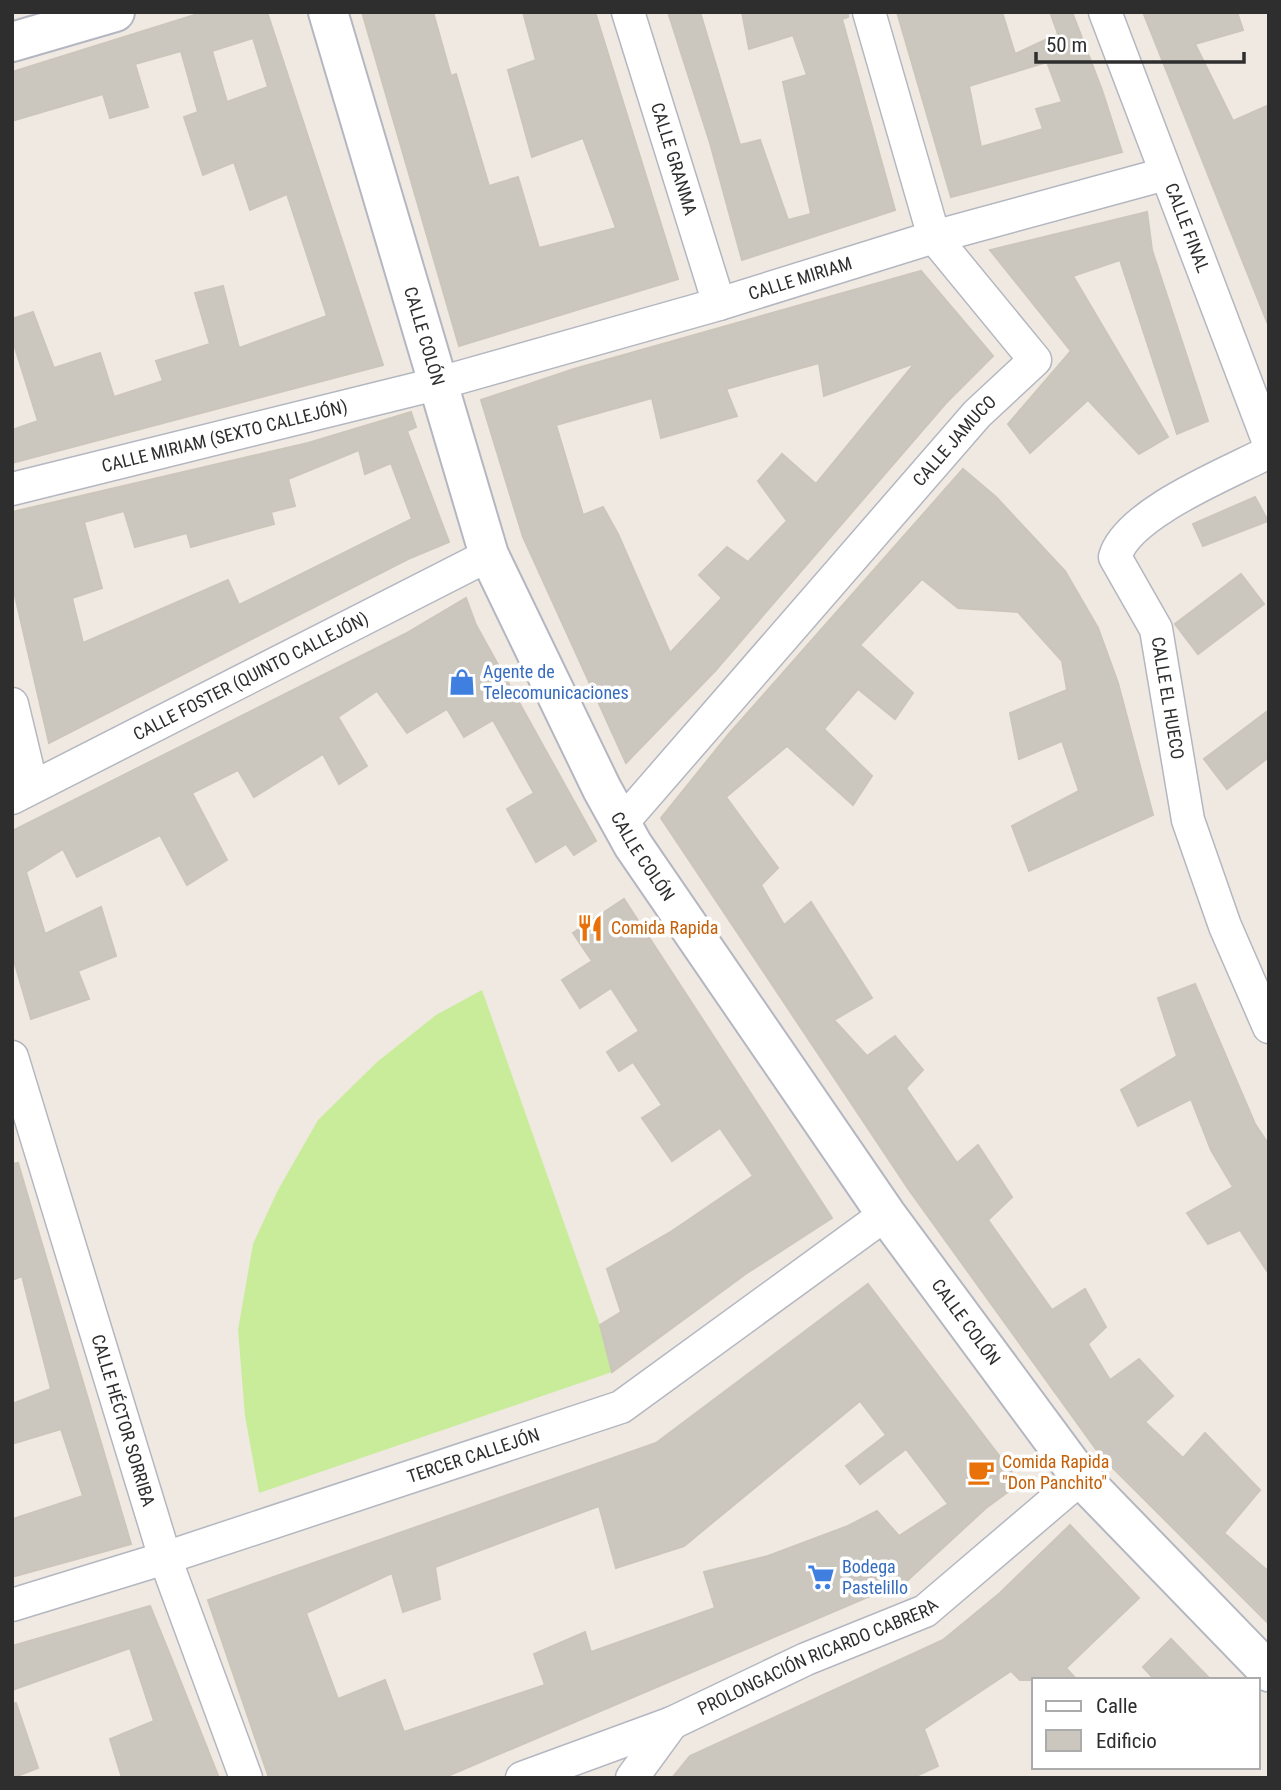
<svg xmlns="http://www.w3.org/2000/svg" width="1281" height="1790" font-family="'Roboto Condensed',sans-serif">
  <rect width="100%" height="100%" fill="#efe9e1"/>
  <path fill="#c9ec9a" d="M482 990 600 1325 612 1372 259 1493 245 1416 238 1330 253 1244 278 1190 318 1120 377 1062 436 1015Z"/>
  <g fill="#cbc7bf" stroke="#cbc5ba" stroke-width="2" fill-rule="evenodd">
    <path d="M204 12H267L383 365 12 463V430L38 421 12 338V319L33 312 54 368 100 353 114 397 163 381 156 361 210 344 195 293 223 286 239 348 327 316 287 194 250 210 234 162 203 175 184 117 198 112 181 51 135 64 148 107 110 118 103 94 12 121V72ZM253 38 268 87 227 102 212 51Z"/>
    <path d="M362 12H433L451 76 456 74 489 186 518 177 539 248 616 228 583 138 532 157 508 70 536 60 523 12H595L678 279 459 346Z"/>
    <path d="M668 12H700L740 145 760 140 788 220 811 214 783 82 807 75 793 35 749 49 742 12H848V17L842 19 895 210 742 260 710 143Z"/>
    <path d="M897 12H1002L1015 54 1058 34 1050 12H1072L1102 90 1122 152 951 197ZM1047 62 1062 102 1036 109 1043 129 981 147 969 86Z"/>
    <path d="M1143 12H1237L1243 30 1195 44 1233 121 1269 105V327Z"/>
    <path d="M1147 212 1152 250 1208 421 1177 434 1120 260 1073 276 1168 437 1139 454 1088 400 1030 453 1008 424 1071 351 990 250Z"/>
    <path d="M921 271 993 356 946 403 715 671 626 763 523 537 481 400 574 369ZM819 363 824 396 915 363 816 484 782 454 758 481 787 521 748 562 727 547 699 575 722 598 670 653 618 534 603 507 583 515 556 425 652 398 661 438 737 416 726 389Z"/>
    <path d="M411 412 416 427 407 431 449 542 408 559 49 743 12 583V512L308 443ZM359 450 365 474 391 463 412 519 239 605 228 580 83 643 72 598 102 588 84 522 124 511 135 547 187 533 191 547 274 524 271 512 295 506 288 479Z"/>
    <path d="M963 469 996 497 1065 571 1098 628 1118 683 1153 815 1029 871 1012 826 1079 791 1062 741 1019 759 1010 713 1067 690 1062 661 1018 612 958 608 922 579 860 645 913 693 895 719 858 689 824 729 872 776 853 805 787 746 726 797 778 868 761 885 784 925 811 902 872 998 834 1020 867 1056 895 1036 923 1070 906 1088 957 1163 978 1145 1012 1197 988 1220 1052 1310 1085 1289 1106 1327 1088 1344 1110 1380 1139 1359 1173 1396 1145 1422 1183 1458 1205 1433 1260 1490 1224 1533 1269 1572V1624L1101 1456 909 1190 661 818 728 735Z"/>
    <path d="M1255 497 1268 521 1203 546 1193 524Z"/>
    <path d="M1241 574 1264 604 1198 654 1175 624Z"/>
    <path d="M466 598 476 625 596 841 574 855 566 844 536 862 507 809 534 793 493 720 464 737 447 709 407 733 377 691 338 717 367 766 339 784 323 754 254 797 238 770 192 793 227 860 187 885 160 835 77 877 63 849 26 872 45 934 101 907 116 956 78 971 89 999 31 1019 12 954V831L405 634Z"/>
    <path d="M1269 710V757L1227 789 1204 759Z"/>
    <path d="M624 899 832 1218 747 1273 612 1372 600 1325 621 1312 607 1269 672 1231 753 1176 720 1128 672 1161 642 1118 662 1105 633 1062 619 1071 607 1052 639 1031 611 988 580 1008 562 980 592 961 573 933Z"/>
    <path d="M1195 984 1255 1124 1269 1145V1274L1240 1230 1208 1244 1187 1213 1233 1187 1211 1150 1191 1099 1138 1126 1121 1090 1177 1056 1158 998Z"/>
    <path d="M18 1163 131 1544 12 1577 13 1519 83 1496 61 1429 12 1444V1404L51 1389 22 1276 12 1280V1164Z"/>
    <path d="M868 1284 1020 1483 986 1508 908 1580 443 1778H269L208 1600 656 1443ZM860 1401 886 1435 846 1466 860 1484 906 1449 948 1504 899 1536 877 1511 848 1526 768 1556 704 1572 715 1608 591 1652 585 1632 534 1654 545 1685 404 1732 385 1680 338 1699 306 1613 392 1573 403 1612 440 1599 435 1567 599 1506 616 1568 684 1546Z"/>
    <path d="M1070 1525 1139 1598 1066 1668 1077 1680H1020L1011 1671 924 1729 938 1766 912 1778H672L690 1756 943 1640 1000 1593Z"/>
    <path d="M150 1606 172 1660 219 1778H122L110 1739 154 1721 130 1648 12 1690V1646Z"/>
    <path d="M1171 1639 1211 1680H1155L1143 1667Z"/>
    <path d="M16 1703 38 1768 12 1778V1704Z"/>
  </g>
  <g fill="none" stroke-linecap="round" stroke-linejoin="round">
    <defs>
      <g id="street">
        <path id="s1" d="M628 12 719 304"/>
        <path id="s2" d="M1105 12 1269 443"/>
        <path id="s3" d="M1269 452C1229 473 1127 513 1115 557L1156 629 1188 820 1225 926 1269 1027"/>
        <path id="s4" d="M12 489 436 384 719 304 934 237 1165 174"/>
        <path d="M12 704 32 787"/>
        <path id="s5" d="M12 798 489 555"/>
        <path id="s6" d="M621 824 977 414 1035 360 934 237 869 12"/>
        <path id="s7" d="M12 1057 165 1558 246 1778"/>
        <path id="s8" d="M12 1605 165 1558 621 1407 886 1214"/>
        <path id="s9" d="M522 1778 672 1723 806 1659 925 1611 1081 1478"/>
        <path d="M632 1778 672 1723"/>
      </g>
      <g id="secondary">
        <path id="s10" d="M328 12 489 555 602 789 633 845 886 1214 1081 1478 1269 1672"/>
        <path d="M12 42 115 12"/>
      </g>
    </defs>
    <use href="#street" stroke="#b4b7c1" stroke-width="35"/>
    <use href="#secondary" stroke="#b4b7c1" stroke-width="42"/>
    <use href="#street" stroke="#fff" stroke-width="32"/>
    <use href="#secondary" stroke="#fff" stroke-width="38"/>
  </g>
  <defs>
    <symbol id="shop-bare" viewBox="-9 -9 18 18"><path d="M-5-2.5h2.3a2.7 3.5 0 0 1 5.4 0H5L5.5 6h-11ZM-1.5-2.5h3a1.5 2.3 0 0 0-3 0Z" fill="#3f7fe0" stroke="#fff" stroke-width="2.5" paint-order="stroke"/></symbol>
    <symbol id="restaurant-bare" viewBox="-9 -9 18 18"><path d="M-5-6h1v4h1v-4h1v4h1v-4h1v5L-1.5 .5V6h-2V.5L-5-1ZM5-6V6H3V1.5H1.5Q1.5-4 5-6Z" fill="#e8710a" stroke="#fff" stroke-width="2.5" paint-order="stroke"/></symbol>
    <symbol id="cafe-bare" viewBox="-9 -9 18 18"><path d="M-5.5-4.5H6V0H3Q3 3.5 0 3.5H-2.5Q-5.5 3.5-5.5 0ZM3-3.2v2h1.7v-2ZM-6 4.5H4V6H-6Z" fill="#e8710a" stroke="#fff" stroke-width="2.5" paint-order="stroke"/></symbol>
    <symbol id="supermarket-bare" viewBox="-9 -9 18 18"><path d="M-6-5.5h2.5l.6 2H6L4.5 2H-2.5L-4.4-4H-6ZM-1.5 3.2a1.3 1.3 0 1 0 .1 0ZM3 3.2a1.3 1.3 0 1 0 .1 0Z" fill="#3f7fe0" stroke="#fff" stroke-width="2.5" paint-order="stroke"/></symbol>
  </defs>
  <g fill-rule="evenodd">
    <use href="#shop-bare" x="443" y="663" width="38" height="38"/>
    <use href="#restaurant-bare" x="571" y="909" width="38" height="38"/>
    <use href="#cafe-bare" x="962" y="1453" width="38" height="38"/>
    <use href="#supermarket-bare" x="802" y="1558" width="38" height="38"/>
  </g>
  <g text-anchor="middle" stroke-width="7" stroke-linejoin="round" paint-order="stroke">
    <g font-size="18" fill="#2e2e2e" stroke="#fff">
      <text dy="6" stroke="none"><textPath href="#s1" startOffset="154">CALLE GRANMA</textPath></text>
      <text dy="6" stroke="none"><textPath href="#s2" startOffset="231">CALLE FINAL</textPath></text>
      <text dy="6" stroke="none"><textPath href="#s4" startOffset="816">CALLE MIRIAM</textPath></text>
      <text dy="6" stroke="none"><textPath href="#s10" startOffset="338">CALLE COLÓN</textPath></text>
      <text dy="6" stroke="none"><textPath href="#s4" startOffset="219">CALLE MIRIAM (SEXTO CALLEJÓN)</textPath></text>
      <text dy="6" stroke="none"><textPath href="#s6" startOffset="508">CALLE JAMUCO</textPath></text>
      <text dy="6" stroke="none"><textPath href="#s5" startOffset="268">CALLE FOSTER (QUINTO CALLEJÓN)</textPath></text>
      <text dy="6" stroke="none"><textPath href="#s3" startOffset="343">CALLE EL HUECO</textPath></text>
      <text dy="6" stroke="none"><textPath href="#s10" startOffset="905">CALLE COLÓN</textPath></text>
      <text dy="6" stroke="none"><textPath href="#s10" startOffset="1472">CALLE COLÓN</textPath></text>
      <text dy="6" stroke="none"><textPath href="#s7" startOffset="380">CALLE HÉCTOR SORRIBA</textPath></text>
      <text dy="6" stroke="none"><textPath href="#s8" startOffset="485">TERCER CALLEJÓN</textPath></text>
      <text dy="6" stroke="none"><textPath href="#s9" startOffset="320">PROLONGACIÓN RICARDO CABRERA</textPath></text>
    </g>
    <g font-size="18" fill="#366cbe" stroke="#fff" text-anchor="start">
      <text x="483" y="678">Agente de<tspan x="483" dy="21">Telecomunicaciones</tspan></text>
      <text x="842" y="1573">Bodega<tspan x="842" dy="21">Pastelillo</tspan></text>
    </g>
    <g font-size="18" fill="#c56008" stroke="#fff" text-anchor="start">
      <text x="611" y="934">Comida Rapida</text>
      <text x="1002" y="1468">Comida Rapida<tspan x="1002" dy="21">"Don Panchito"</tspan></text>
    </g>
  </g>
  <rect width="1281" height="1790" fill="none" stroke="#2e2e2e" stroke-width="28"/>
  <rect x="1032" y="1678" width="228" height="91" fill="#ffffff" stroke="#ababab" stroke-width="2"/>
  <rect x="1046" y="1701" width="35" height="10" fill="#ffffff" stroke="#ababab" stroke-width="2"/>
  <text x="1096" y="1713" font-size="21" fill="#2e2e2e">Calle</text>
  <rect x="1046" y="1730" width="35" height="21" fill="#cbc7bf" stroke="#ababab" stroke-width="2"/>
  <text x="1096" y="1748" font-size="21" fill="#2e2e2e">Edificio</text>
  <path d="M1036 52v10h208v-10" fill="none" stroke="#2e2e2e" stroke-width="3.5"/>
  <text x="1046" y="52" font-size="21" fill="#2e2e2e" stroke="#ffffff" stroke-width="5" paint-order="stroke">50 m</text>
</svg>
